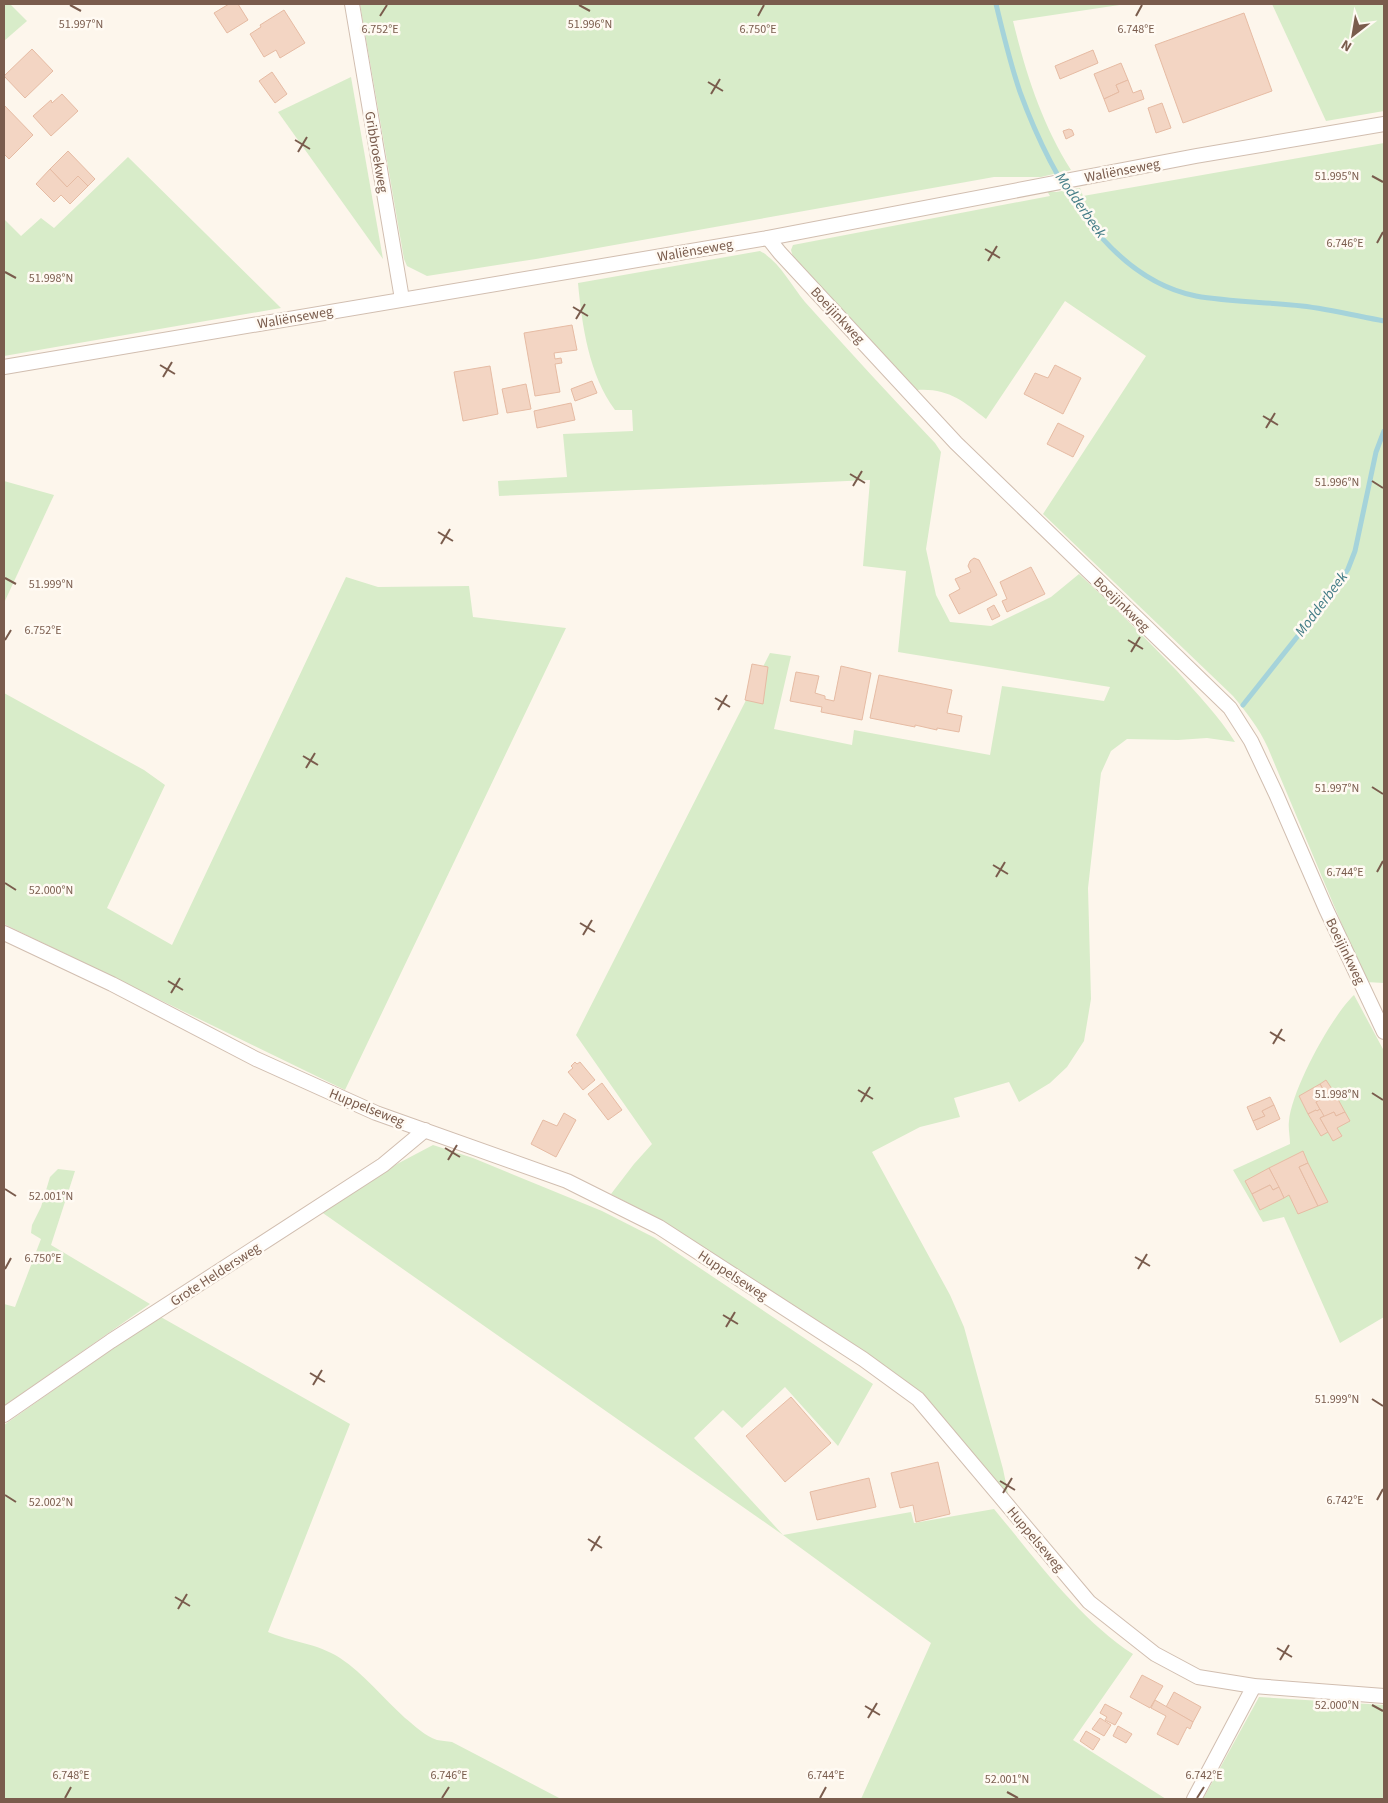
<svg xmlns="http://www.w3.org/2000/svg" width="1388" height="1803" font-family="'Source Sans 3',sans-serif">
  <rect width="100%" height="100%" fill="#fdf6ec"/>
  <g fill="#d8ecc9">
    <path d="M4 4H10L27 21 4 41Z"/>
    <path d="M360 4H1126L1013 21C1026 74 1042 124 1071 170L1041 177H994L536 259 427 276 407 266 404 259Z"/>
    <path d="M1272 4H1384V111L1326 121Z"/>
    <path d="M351 77 383 259 278 112Z"/>
    <path d="M1384 143V983L1366 982 1268 748C1259 728 1247 713 1233 696L1043 514 1146 356 1065 301 986 419C963 401 948 388 917 390L793 257 791 250 793 245 1050 196 1047 191 1056 192 1080 188 1083 196Z"/>
    <path d="M128 157 281 308 4 356V219L21 236 41 218 54 228Z"/>
    <path d="M760 251C779 261 791 285 805 302 848 350 891 397 935 443L941 452 926 549 936 595 950 622 991 626 1051 597 1079 574C1113 605 1145 638 1177 671 1197 694 1219 716 1235 742L1207 738 1178 740 1127 739 1111 751 1101 773 1088 888 1091 999 1084 1041 1067 1067 1050 1083 1019 1102 1009 1082 954 1098 960 1117 920 1127 872 1152 950 1295 964 1327 1003 1469 1010 1503 940 1415 671 1226 611 1194 634 1164 652 1144 576 1035 770 653 791 656 774 729 852 745 854 730 990 755 1002 686 1104 701 1110 687 898 652 906 571 863 566 870 480 499 496 498 481 567 477 563 434 633 431 632 410H615C589 375 582 326 578 283Z"/>
    <path d="M4 481 54 495 4 603Z"/>
    <path d="M346 577 378 587 469 586 473 617 566 628 345 1090 4 924V693L144 770 165 785 107 908 172 945Z"/>
    <path d="M1354 995 1384 1051V1317L1340 1343 1284 1217 1263 1222 1233 1170 1290 1144C1290 1136 1288 1128 1289 1121 1292 1089 1331 1017 1354 995Z"/>
    <path d="M433 1145 473 1158 602 1211 655 1238 873 1384 838 1446 785 1387 742 1428 723 1410 694 1438 783 1535 911 1512 914 1523 994 1509C1034 1557 1080 1620 1133 1654L1073 1740 1166 1799H861L931 1643 783 1535 320 1211 397 1164Z"/>
    <path d="M58 1169 75 1171 51 1245 150 1304 4 1406V1304L15 1307 41 1239 31 1233 32 1225 41 1207 50 1177Z"/>
    <path d="M159 1316 350 1424 268 1632C291 1642 317 1643 340 1658 364 1674 383 1698 405 1718 415 1726 425 1736 437 1740 441 1741 447 1741 452 1742L561 1799H4V1425Z"/>
    <path d="M1259 1697 1384 1705V1799H1203Z"/>
  </g>
  <g fill="none" stroke-linecap="round" stroke-linejoin="round">
    <g stroke="#a5d3da" stroke-width="5">
      <path d="M996 4C1003 33 1010 63 1020 92 1049 171 1105 278 1196 296 1229 302 1268 302 1302 306 1329 309 1357 316 1384 321"/>
      <path d="M1243 705 1336 588 1348 569 1355 551 1376 452 1384 431"/>
    </g>
  </g>
  <g fill="#f3d5c3" stroke="#e6bba3">
    <path d="M229 4H238L248 20 227 33 214 13Z"/>
    <path d="M284 10 305 43 280 58 276 50 264 57 250 34 261 27 260 25Z"/>
    <path d="M1244 13 1272 91 1183 123 1155 45Z"/>
    <path d="M32 49 53 71 25 98 4 76Z"/>
    <path d="M1093 50 1098 63 1060 79 1055 66Z"/>
    <path d="M1121 63 1128 80 1116 85 1119 92 1104 99 1094 74Z"/>
    <path d="M272 72 287 94 275 103 259 81Z"/>
    <path d="M1128 80 1133 93 1141 90 1144 99 1109 112 1104 99 1119 92 1116 85Z"/>
    <path d="M62 94 78 111 51 136 33 116 51 100 52 103Z"/>
    <path d="M1162 103 1171 128 1156 133 1148 108Z"/>
    <path d="M4 105 33 135 9 159 4 154Z"/>
    <path d="M1069 129 1072 130 1074 135 1066 139 1063 131Z"/>
    <path d="M68 151 95 179 88 186 78 176 67 187 50 169Z"/>
    <path d="M50 169 67 187 78 176 88 186 70 204 61 195 54 202 36 184Z"/>
    <path d="M572 325 577 350 554 353 555 359 561 358 562 363 555 364 560 392 535 396 524 333Z"/>
    <path d="M1055 365 1081 378 1063 414 1024 394 1035 373 1048 378Z"/>
    <path d="M490 366 498 414 463 421 454 372Z"/>
    <path d="M592 381 597 393 575 401 571 389Z"/>
    <path d="M526 384 531 409 507 413 502 389Z"/>
    <path d="M571 403 575 420 537 428 534 411Z"/>
    <path d="M1058 423 1084 436 1073 457 1047 444Z"/>
    <path d="M974 558 979 560 997 595 959 614 949 595 960 589 955 579 971 572 968 566 970 561Z"/>
    <path d="M1031 567 1045 594 1007 612 1002 601 1007 599 1000 582Z"/>
    <path d="M994 605 1000 616 992 620 987 609Z"/>
    <path d="M752 664 768 667 763 704 745 700Z"/>
    <path d="M841 666 871 673 862 720 821 712 822 707 790 701 796 672 819 676 815 693 825 696V699L834 701Z"/>
    <path d="M879 675 952 690 947 713 962 716 959 732 937 728V730L915 725V727L870 718Z"/>
    <path d="M575 1062 577 1064 580 1062 595 1080 583 1090 568 1072 573 1068 571 1066Z"/>
    <path d="M1326 1080 1334 1092 1327 1096 1320 1084Z"/>
    <path d="M602 1083 622 1110 608 1120 588 1094Z"/>
    <path d="M1320 1084 1327 1096 1316 1102 1320 1109 1317 1111 1316 1110 1308 1114 1299 1096Z"/>
    <path d="M1334 1092 1345 1112 1336 1116 1334 1112 1324 1117 1316 1102Z"/>
    <path d="M1270 1097 1274 1105 1262 1111 1265 1116 1253 1121 1247 1107Z"/>
    <path d="M1274 1105 1280 1119 1257 1130 1253 1121 1265 1116 1262 1111Z"/>
    <path d="M1320 1109 1324 1116 1320 1118 1328 1132 1321 1136 1308 1114 1316 1110 1317 1111Z"/>
    <path d="M1334 1112 1336 1116 1345 1112 1350 1121 1337 1128 1342 1136 1333 1141 1320 1118Z"/>
    <path d="M564 1113 576 1120 556 1157 531 1144 543 1120 557 1126Z"/>
    <path d="M1303 1151 1308 1163 1299 1167 1318 1206 1298 1214 1289 1195 1284 1198 1269 1168Z"/>
    <path d="M1308 1163 1328 1202 1318 1206 1299 1167Z"/>
    <path d="M1269 1168 1279 1187 1273 1190 1270 1185 1252 1194 1245 1181Z"/>
    <path d="M1270 1185 1273 1190 1279 1187 1284 1198 1260 1210 1252 1194Z"/>
    <path d="M791 1397 831 1443 785 1482 746 1436Z"/>
    <path d="M938 1462 950 1514 916 1522 913 1505 900 1508 891 1473Z"/>
    <path d="M869 1478 876 1507 817 1520 810 1492Z"/>
    <path d="M1142 1675 1163 1686 1150 1708 1130 1697Z"/>
    <path d="M1174 1692 1201 1707 1193 1722 1166 1707Z"/>
    <path d="M1155 1700 1193 1722 1190 1729 1187 1727 1178 1745 1157 1734 1166 1716 1151 1708Z"/>
    <path d="M1105 1704 1122 1713 1115 1725 1105 1720 1107 1717 1100 1713Z"/>
    <path d="M1100 1718 1111 1725 1104 1736 1092 1729Z"/>
    <path d="M1118 1726 1132 1734 1126 1743 1113 1736Z"/>
    <path d="M1086 1731 1100 1739 1093 1750 1080 1741Z"/>
  </g>
  <g fill="none" stroke-linecap="round" stroke-linejoin="round">
    <defs>
      <g id="minor">
        <path d="M352 4 402 299"/>
        <path d="M768 238 780 253 956 443 1230 708 1251 741 1276 794 1326 909 1384 1032"/>
        <path d="M4 367 768 238 1196 156 1384 124"/>
        <path d="M4 933 112 984 256 1059 376 1113 567 1181 659 1227 863 1359 918 1399 1089 1602 1155 1654 1198 1677 1254 1686 1384 1696"/>
        <path d="M4 1415 111 1341 383 1165 425 1130"/>
        <path d="M1194 1799 1254 1686"/>
      </g>
    </defs>
    <use href="#minor" stroke="#d1beb0" stroke-width="16"/>
    <use href="#minor" stroke="#fff" stroke-width="14"/>
  </g>
  <path fill="none" stroke="#7a5c4d" stroke-width="2" d="M70 5 81 11M579 5 590 11M380 16 387 5M758 16 764 5M1136 16 1142 5M708 82 723 91M711 94 720 79M295 140 310 149M298 152 307 137M1372 176 1383 182M1377 243 1383 232M985 249 1000 258M988 261 997 246M5 272 16 278M573 307 588 316M576 319 585 304M160 365 175 374M163 377 172 362M1263 416 1278 425M1266 428 1275 413M850 474 865 483M1372 481 1383 488M853 486 862 471M438 532 453 541M441 544 450 529M5 578 16 584M5 640 11 630M1128 640 1143 649M1131 652 1140 637M715 698 730 707M718 710 727 695M303 756 318 765M306 768 315 753M1372 787 1383 794M993 865 1008 874M1377 872 1383 861M996 877 1005 862M5 883 16 890M580 923 595 932M583 935 592 920M168 981 183 990M171 993 180 978M1270 1032 1285 1041M1273 1044 1282 1029M858 1090 873 1099M1372 1093 1383 1100M861 1102 870 1087M445 1148 460 1157M448 1160 457 1145M5 1189 16 1196M1135 1257 1150 1266M5 1269 11 1258M1138 1269 1147 1254M723 1315 738 1324M726 1327 735 1312M310 1373 325 1382M313 1385 322 1370M1372 1399 1383 1406M1000 1481 1015 1490M1003 1493 1012 1478M5 1495 16 1502M1377 1500 1383 1489M588 1539 602 1548M591 1551 600 1536M175 1597 190 1606M178 1609 187 1594M1277 1648 1292 1657M1280 1660 1289 1645M1372 1705 1383 1711M865 1706 880 1715M868 1718 877 1703M1007 1792 1018 1798M65 1798 71 1787M442 1798 449 1787M820 1798 826 1787M1197 1798 1204 1787"/>
  <g text-anchor="middle" stroke-width="5" stroke-linejoin="round" paint-order="stroke">
    <g font-size="14" fill="#7a5c4d" stroke="#fffaf3">
      <text transform="translate(377 152) rotate(80)" y="5">Gribbroekweg</text>
      <text transform="translate(1122 170) rotate(-11)" y="5">Waliënseweg</text>
      <text transform="translate(695 250) rotate(-10)" y="5">Waliënseweg</text>
      <text transform="translate(838 315) rotate(47)" y="5">Boeijinkweg</text>
      <text transform="translate(295 317) rotate(-10)" y="5">Waliënseweg</text>
      <text transform="translate(1122 604) rotate(44)" y="5">Boeijinkweg</text>
      <text transform="translate(1346 951) rotate(64)" y="5">Boeijinkweg</text>
      <text transform="translate(367 1107) rotate(22)" y="5">Huppelseweg</text>
      <text transform="translate(215 1274) rotate(-33)" y="5">Grote Heldersweg</text>
      <text transform="translate(733 1275) rotate(33)" y="5">Huppelseweg</text>
      <text transform="translate(1036 1539) rotate(50)" y="5">Huppelseweg</text>
    </g>
    <g font-size="15" font-style="italic" fill="#437c86" stroke="#fffaf3">
      <text transform="translate(1081 205) rotate(55)" y="5">Modderbeek</text>
      <text transform="translate(1321 604) rotate(-53)" y="5">Modderbeek</text>
    </g>
  </g>
  <g font-size="12" text-anchor="middle" fill="#7a5c4d" stroke="#fffaf3" stroke-width="5" stroke-linejoin="round" paint-order="stroke">
    <text x="81" y="28">51.997°N</text>
    <text x="590" y="28">51.996°N</text>
    <text x="380" y="33">6.752°E</text>
    <text x="758" y="33">6.750°E</text>
    <text x="1136" y="33">6.748°E</text>
    <text x="1337" y="180">51.995°N</text>
    <text x="1345" y="247">6.746°E</text>
    <text x="51" y="282">51.998°N</text>
    <text x="1337" y="486">51.996°N</text>
    <text x="51" y="588">51.999°N</text>
    <text x="43" y="634">6.752°E</text>
    <text x="1337" y="792">51.997°N</text>
    <text x="1345" y="876">6.744°E</text>
    <text x="51" y="894">52.000°N</text>
    <text x="1337" y="1098">51.998°N</text>
    <text x="51" y="1200">52.001°N</text>
    <text x="43" y="1262">6.750°E</text>
    <text x="1337" y="1403">51.999°N</text>
    <text x="1345" y="1504">6.742°E</text>
    <text x="51" y="1506">52.002°N</text>
    <text x="1337" y="1709">52.000°N</text>
    <text x="71" y="1779">6.748°E</text>
    <text x="449" y="1779">6.746°E</text>
    <text x="826" y="1779">6.744°E</text>
    <text x="1204" y="1779">6.742°E</text>
    <text x="1007" y="1783">52.001°N</text>
  </g>
  <rect width="1388" height="1803" fill="none" stroke="#7a5c4d" stroke-width="10"/>
  <g transform="translate(1353 35) rotate(211)" stroke="#fffaf3" stroke-width="4" paint-order="stroke">
  <path d="M0-4L9 19L0 12L-9 19Z" fill="#7a5c4d"/>
  <text y="-8" font-size="14" font-weight="bold" text-anchor="middle" fill="#7a5c4d">N</text>
  </g>
</svg>
